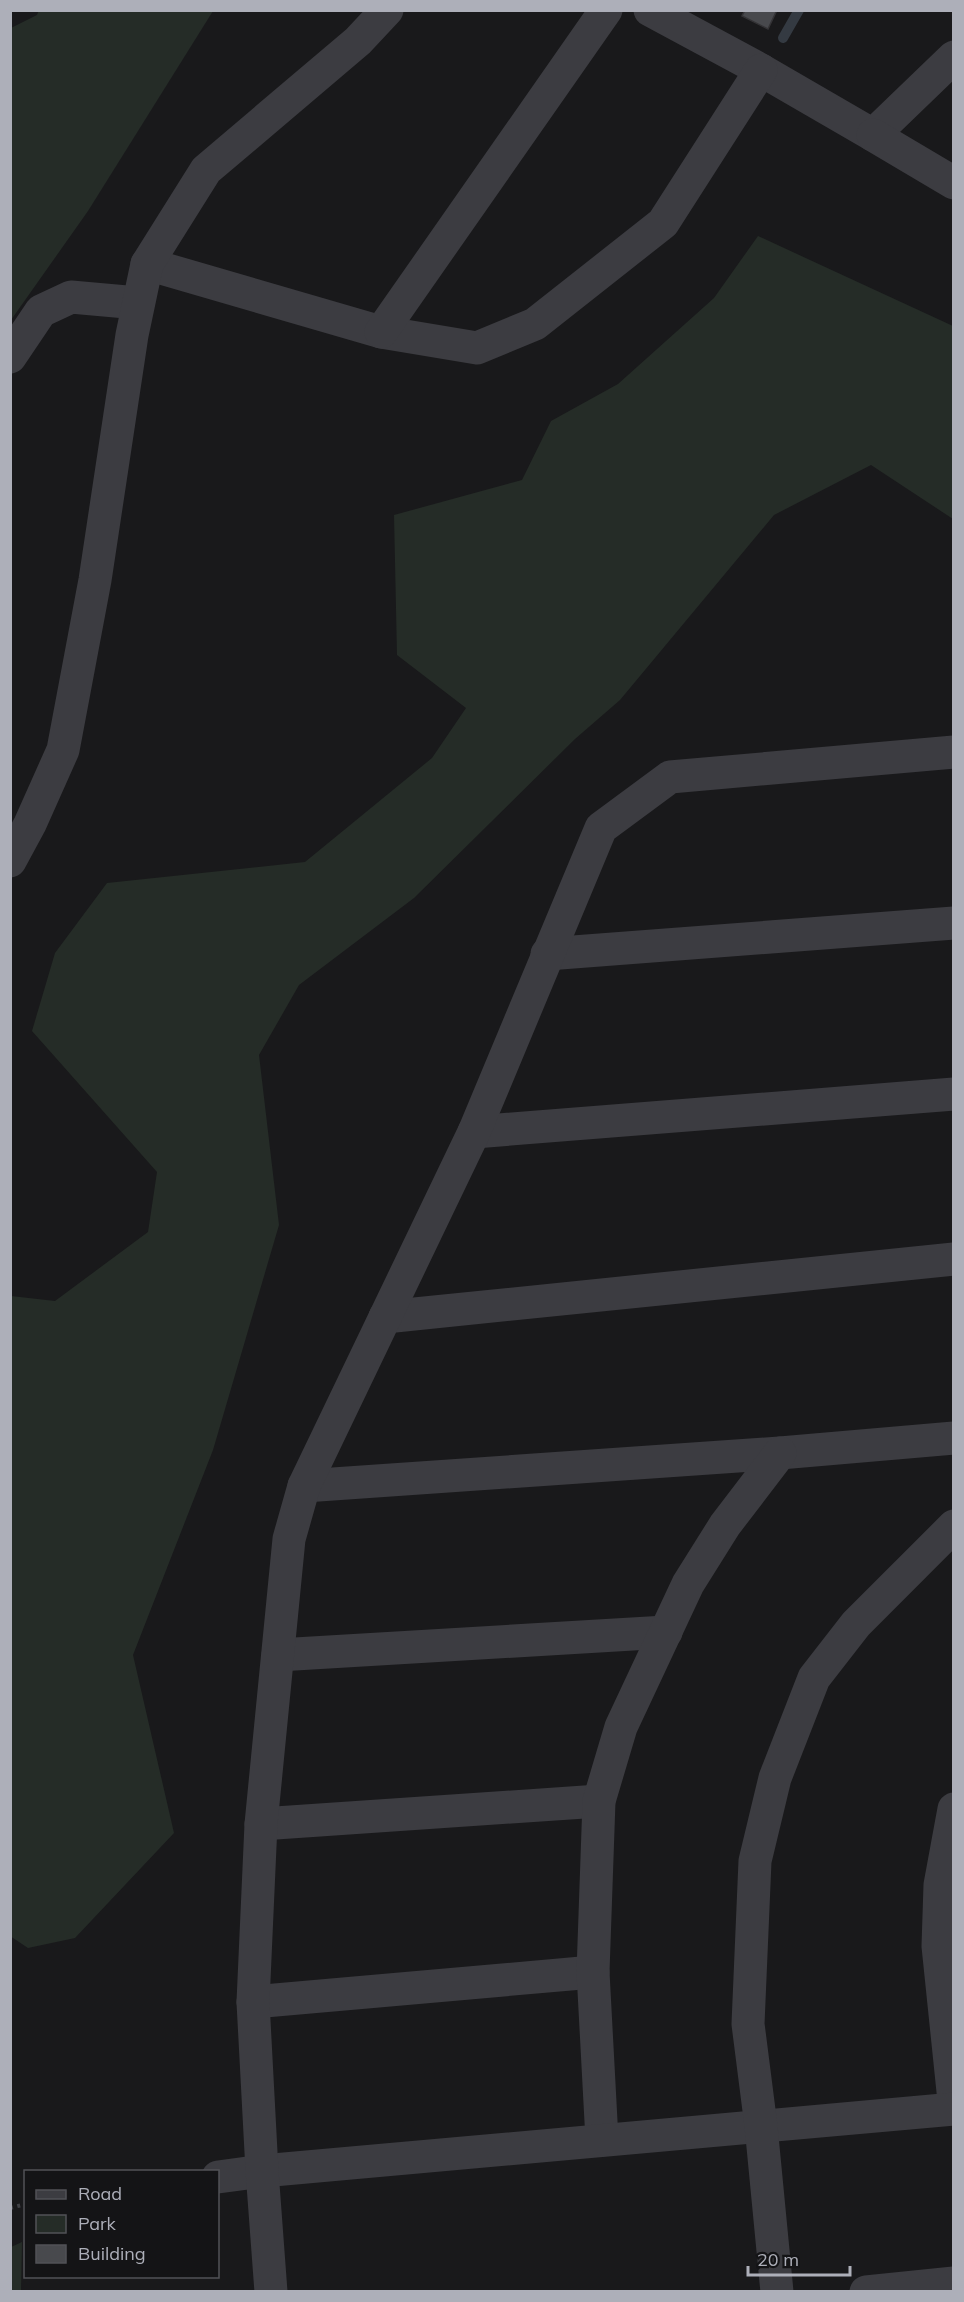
<svg xmlns="http://www.w3.org/2000/svg" width="964" height="2302" font-family="Mulish,sans-serif">
  <rect width="100%" height="100%" fill="#19191b"/>
  <g fill="#252c27">
    <path d="M39 10 213 11 88 211 11 320V28L37 15Z"/>
    <path d="M758 236 953 326V519L871 465 774 515 620 700 575 739 414 898 299 985 259 1055 279 1225 213 1450 133 1655 174 1833 75 1938 28 1948 10 1936 11 1296 55 1301 148 1232 157 1172 32 1031 55 953 107 883 305 862 432 758 466 708 397 655 394 515 522 480 551 421 618 384 714 298Z"/>
    <path d="M22 2242 21 2291H11V2247Z"/>
  </g>
  <g fill="none" stroke-linecap="round" stroke-linejoin="round">
    <path stroke="#343a42" stroke-width="10" d="M783 38 799 10"/>
  </g>
  <path fill="#48494d" stroke="#343336" stroke-width="1.5" d="M745 10H777L768 29 742 16Z"/>
  <g fill="none" stroke-linecap="round" stroke-linejoin="round">
    <path stroke="#404146" stroke-width="4" stroke-dasharray="3 4.5" stroke-linecap="butt" d="M10 2208 26 2204"/>
    <g stroke="#3c3c41" stroke-width="33">
      <path d="M650 10 754 66 873 135 954 57"/>
      <path d="M873 135 954 183"/>
      <path d="M147 264 381 332 477 348 535 324 663 223 761 70"/>
      <path d="M381 332 606 10"/>
      <path d="M10 357 41 311 71 297 138 303"/>
      <path d="M10 861 30 824 63 750 95 580 132 335 147 264 206 170 358 41 387 10"/>
      <path d="M547 954 954 923"/>
      <path d="M474 1132 954 1094"/>
      <path d="M385 1317 954 1259"/>
      <path d="M304 1486 780 1453 954 1438"/>
      <path d="M278 1655 666 1632"/>
      <path d="M954 1809 940 1885 938 1946 954 2101"/>
      <path d="M261 1824 599 1801"/>
      <path d="M253 2002 593 1972"/>
      <path d="M602 2140 593 1972 599 1801 621 1727 688 1584 725 1525 780 1453"/>
      <path d="M218 2177 262 2171 954 2109"/>
      <path d="M271 2292 262 2171 253 2002 261 1824 289 1539 304 1486 474 1132 601 828 670 777 954 752"/>
      <path d="M777 2292 761 2126 748 2024 755 1861 775 1778 814 1678 856 1624 954 1526"/>
      <path d="M866 2292 954 2283"/>
    </g>
  </g>
  <rect width="964" height="2302" fill="none" stroke="#adafb9" stroke-width="24"/>
  <rect x="24" y="2170" width="195" height="108" fill="#141416" stroke="#515257" stroke-width="1.5"/>
  <rect x="36" y="2190" width="30" height="9" fill="#3c3c41" stroke="#515257" stroke-width="1.5"/>
  <text x="78" y="2200" font-size="18" fill="#adafb9">Road</text>
  <rect x="36" y="2215" width="30" height="18" fill="#252c27" stroke="#515257" stroke-width="1.5"/>
  <text x="78" y="2230" font-size="18" fill="#adafb9">Park</text>
  <rect x="36" y="2245" width="30" height="18" fill="#48494d" stroke="#515257" stroke-width="1.5"/>
  <text x="78" y="2260" font-size="18" fill="#adafb9">Building</text>
  <path d="M748 2266v9h102v-9" fill="none" stroke="#adafb9" stroke-width="3"/>
  <text x="757" y="2266" font-size="18" fill="#adafb9" stroke="#141416" stroke-width="4.5" paint-order="stroke">20 m</text>
</svg>
